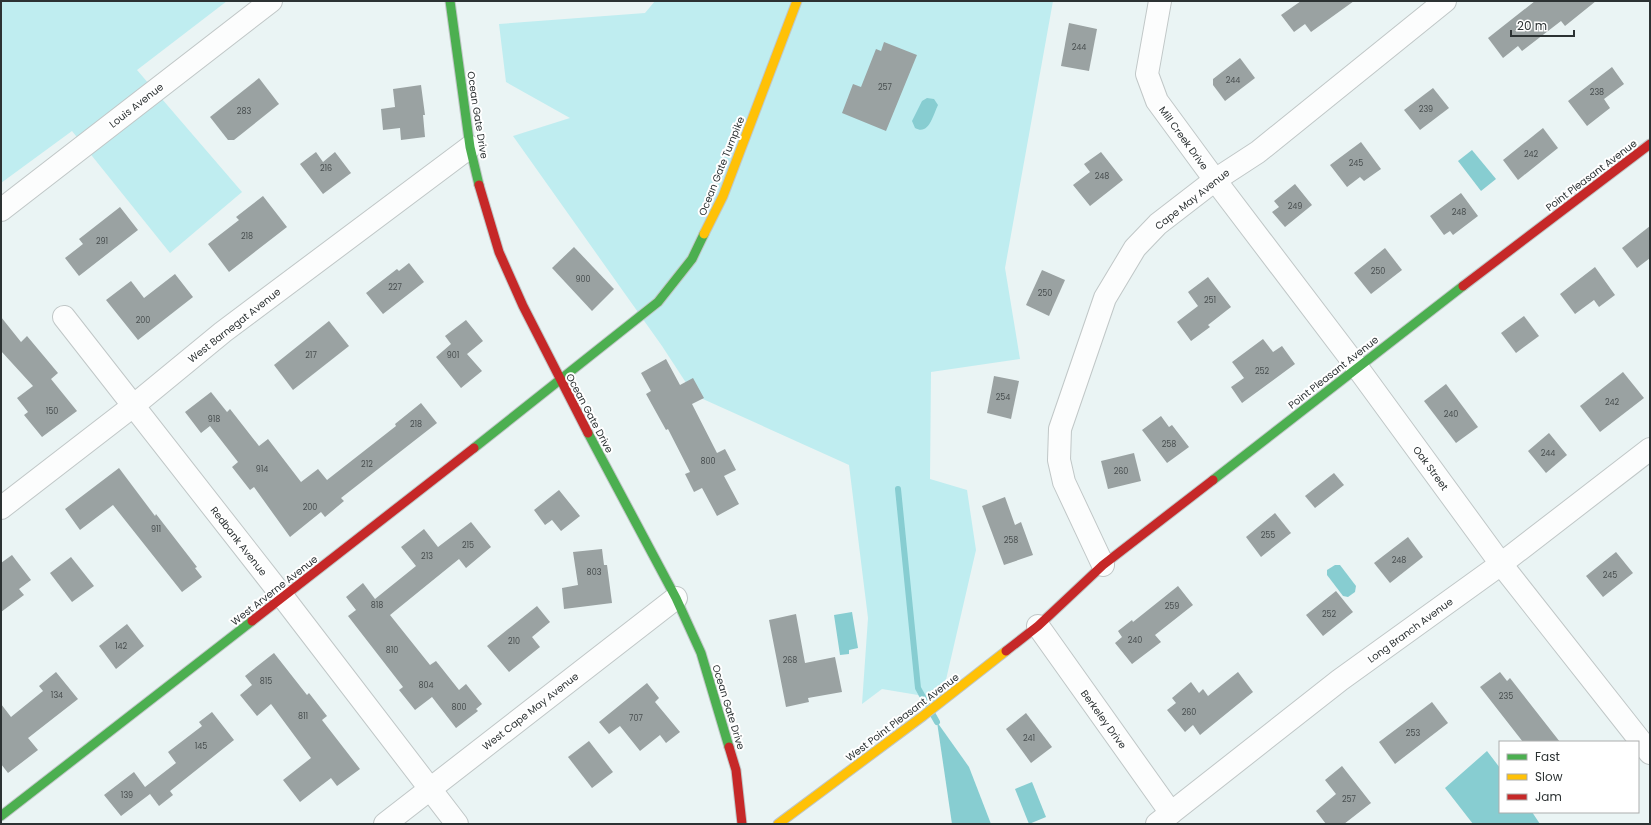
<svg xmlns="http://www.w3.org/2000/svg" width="1651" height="825" font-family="Poppins,sans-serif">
  <rect width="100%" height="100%" fill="#eaf4f4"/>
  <g fill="#bfedf0">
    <path d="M1 1H227L137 70 242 192 170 253 72 131 1 183Z"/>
    <path d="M655 1H1053L1005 268 1020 359 931 372 930 479 967 490 976 550 942 697 927 707 918 695 882 689 862 704 868 618 849 465 694 395 662 346 513 136 570 118 506 82 499 24 645 13Z"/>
  </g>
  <g fill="#87cdd1">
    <path d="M927 98 934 99 938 105C933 115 929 136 915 128L912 121 922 101Z"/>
    <path d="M1472 150 1496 179 1481 191 1458 161Z"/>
    <path d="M1335 565H1340L1356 586 1355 592 1348 597 1343 596 1327 575V570Z"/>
    <path d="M852 612 858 648 849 650V654L840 655 834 615Z"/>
    <path d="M937 722 969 767 991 824H952Z"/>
    <path d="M1487 751 1500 768V812H1532L1540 824H1473L1445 788Z"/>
    <path d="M1032 782 1046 817 1029 824 1015 789Z"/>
  </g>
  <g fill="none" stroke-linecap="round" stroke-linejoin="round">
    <path stroke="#87cdd1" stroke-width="6" d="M898 489 918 688 937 722"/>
  </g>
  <g fill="#9aa2a2">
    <path d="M1301 1H1354L1311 32 1305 24 1294 32 1281 15Z"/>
    <path d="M1535 1H1596L1565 26 1561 21 1522 51 1518 46 1503 58 1488 38Z"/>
    <path d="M1069 23 1097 29 1089 71 1061 66Z"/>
    <path d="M884 42 917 55 886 131 842 113 853 84 861 87 876 49 881 51Z"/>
    <path d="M1240 58 1255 78 1225 101 1213 85V79Z"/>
    <path d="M1612 67 1624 84 1604 99 1610 108 1587 126 1568 101Z"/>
    <path d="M259 78 279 104 234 140H228L210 117Z"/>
    <path d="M421 85 425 115H423L425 137 401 140 400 128 383 130 381 109 395 107 393 89Z"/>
    <path d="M1433 88 1449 108 1420 130 1404 110Z"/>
    <path d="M1543 128 1558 148 1518 180 1503 160Z"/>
    <path d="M1361 142 1381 169 1364 181 1360 177 1347 187 1330 165Z"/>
    <path d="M316 152 323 162 335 152 351 173 323 194 300 164Z"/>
    <path d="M1101 152 1123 180 1090 206 1073 185 1090 172 1084 164Z"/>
    <path d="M1295 184 1312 205 1285 227 1272 212 1279 207 1274 201Z"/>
    <path d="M1461 193 1478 216 1453 235 1450 231 1444 235 1430 216Z"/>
    <path d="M263 196 287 227 229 272 208 244 239 220 236 217Z"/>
    <path d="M120 207 138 230 79 276 65 258 83 244 79 239Z"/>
    <path d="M1650 226V258L1637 268 1622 248Z"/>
    <path d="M574 247 614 289 592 311 552 268Z"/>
    <path d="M1385 248 1402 270 1371 294 1354 273Z"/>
    <path d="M409 263 424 282 383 314 366 293 397 269 399 271Z"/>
    <path d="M1595 267 1615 295 1599 307 1594 300 1575 314 1560 294Z"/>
    <path d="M1042 270 1065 280 1049 316 1026 305Z"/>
    <path d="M175 274 193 297 138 340 106 300 131 281 144 298Z"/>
    <path d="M1208 277 1231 307 1208 325 1210 327 1191 341 1177 322 1198 306 1188 292Z"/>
    <path d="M1524 316 1539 336 1516 353 1501 333Z"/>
    <path d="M1 317 21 342 27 336 58 373 51 379 77 411 42 437 24 415 28 412 17 398 33 386 1 351Z"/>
    <path d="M466 320 483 341 467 354 482 371 461 388 436 357 451 344 445 336Z"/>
    <path d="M329 321 349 346 293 390 274 365Z"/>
    <path d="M1263 339 1273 352 1282 346 1295 364 1242 403 1231 387 1244 378 1232 362Z"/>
    <path d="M666 359 680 385 693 378 704 398 692 404 717 453 725 449 736 470 724 476 739 504 717 516 702 488 694 492 685 474 690 472 668 429 666 430 646 394 651 391 641 373Z"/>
    <path d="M1623 372 1644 398 1600 432 1580 406Z"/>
    <path d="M994 376 1019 381 1011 419 987 413Z"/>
    <path d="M1446 384 1478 427 1456 443 1424 401Z"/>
    <path d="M211 392 227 412 230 409 259 446 268 439 301 482 318 469 327 480 396 426 395 424 421 403 437 423 341 498 344 501 325 517 321 512 290 537 254 487 250 490 232 467 238 462 210 426 201 433 185 412Z"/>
    <path d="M1161 416 1169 427 1172 425 1189 447 1167 463 1142 430Z"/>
    <path d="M1549 433 1567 455 1546 473 1528 451Z"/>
    <path d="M1134 453 1141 481 1108 489 1101 461Z"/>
    <path d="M119 468 155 516 156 514 197 567 195 568 202 577 182 592 113 505 80 530 65 509Z"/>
    <path d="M1334 473 1344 485 1315 508 1305 496Z"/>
    <path d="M559 490 580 516 561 531 552 520 545 525 534 510Z"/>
    <path d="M1005 497 1015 525 1021 522 1033 555 1004 565 982 506Z"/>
    <path d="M1275 513 1291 533 1261 557 1246 537Z"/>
    <path d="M471 522 491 547 466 568 459 559 390 615 430 665 436 661 459 690 466 684 482 704 476 709 478 711 456 728 432 697 415 710 399 690 403 687 348 616 356 610 346 597 363 583 375 599 416 566 401 547 424 529 438 547Z"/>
    <path d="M1408 537 1423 557 1390 583 1374 563Z"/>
    <path d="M602 549 604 565H607L612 603 564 609 562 588 578 585 573 552Z"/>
    <path d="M1616 552 1633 573 1603 597 1586 576Z"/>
    <path d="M12 555 31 580 19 589 24 595 1 612V563Z"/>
    <path d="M71 557 94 586 72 602 50 573Z"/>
    <path d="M1178 586 1193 605 1155 635 1161 642 1132 664 1115 643 1122 637 1118 631 1132 620 1133 622Z"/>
    <path d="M1336 591 1353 612 1323 636 1306 615Z"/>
    <path d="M537 606 550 622 532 637 540 647 509 672 487 646Z"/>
    <path d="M796 614 805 663 835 657 842 692 808 698 809 702 786 707 769 620Z"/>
    <path d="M127 624 144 646 116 669 99 646Z"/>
    <path d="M274 653 307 695 309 693 327 716 322 720 360 769 337 786 331 778 300 802 283 780 311 758 271 704 257 716 240 695 252 685 245 676Z"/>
    <path d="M56 672 78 699 28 738 38 750 8 773 1 764V704L11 717 43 691 39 686Z"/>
    <path d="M1238 672 1253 692 1200 735 1193 725 1185 732 1167 710 1176 703 1172 698 1191 682 1199 693 1203 689 1208 696Z"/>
    <path d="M1500 672 1507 681 1510 678 1560 742H1523L1480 687Z"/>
    <path d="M647 683 659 698 655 702 680 732 666 743 660 735 640 751 620 726 609 734 599 722Z"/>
    <path d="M1432 702 1448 723 1395 764 1379 742Z"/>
    <path d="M212 712 234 740 170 791 173 795 159 806 150 794 121 816 104 795 134 772 145 787 176 763 168 752 202 726 199 722Z"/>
    <path d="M1026 713 1052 747 1031 763 1006 729Z"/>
    <path d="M589 741 613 772 592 788 568 757Z"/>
    <path d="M1342 766 1371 803 1344 824H1326L1316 811 1336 794 1325 780Z"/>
  </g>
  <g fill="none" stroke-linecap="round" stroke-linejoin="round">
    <defs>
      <g id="street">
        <path d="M1160 1 1147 74 1157 101 1215 180 1357 367 1501 564 1650 753"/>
        <path d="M1 210 271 1"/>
        <path d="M64 317 283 597 457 824"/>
        <path d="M1 508 133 406 223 332 470 147"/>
        <path d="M1103 565 1064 482 1059 460 1060 429 1105 298 1135 248 1158 224 1215 180 1258 152 1445 1"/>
        <path d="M1038 626 1171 813"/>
        <path d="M385 824 676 598"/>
        <path d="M1157 824 1340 680 1501 564 1650 449"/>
      </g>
      <g id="fast">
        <path d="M450 1 470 147 479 185"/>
        <path d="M588 433 676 598 701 653 729 747"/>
        <path d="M474 448 658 302 692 259 704 234"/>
        <path d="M1213 480 1463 286"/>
        <path d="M1 816 252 621"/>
      </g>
      <g id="slow">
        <path d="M704 234 723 196 797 1"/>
        <path d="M778 824 923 716 1006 651"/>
      </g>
      <g id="jam">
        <path d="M479 185 499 252 523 306 588 433"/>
        <path d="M1463 286 1650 144"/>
        <path d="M252 621 474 448"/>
        <path d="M1006 651 1038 626 1103 565 1213 480"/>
        <path d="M729 747 736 770 742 824"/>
      </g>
    </defs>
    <use href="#street" stroke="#c0c7c7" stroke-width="24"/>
    <use href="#fast" stroke="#c0c7c7" stroke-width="11"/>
    <use href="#slow" stroke="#c0c7c7" stroke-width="11"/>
    <use href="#jam" stroke="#c0c7c7" stroke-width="11"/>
    <use href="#street" stroke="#fcfdfd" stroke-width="22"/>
    <use href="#fast" stroke="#4caf50" stroke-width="9"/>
    <use href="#slow" stroke="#ffc107" stroke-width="9"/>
    <use href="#jam" stroke="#c62828" stroke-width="9"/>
  </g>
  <g text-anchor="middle" stroke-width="4" stroke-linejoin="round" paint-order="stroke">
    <g font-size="8" fill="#484e4f">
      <text x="1079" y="50">244</text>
      <text x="1233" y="83">244</text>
      <text x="885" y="90">257</text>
      <text x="1597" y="95">238</text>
      <text x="1426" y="112">239</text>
      <text x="244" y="114">283</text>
      <text x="1531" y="157">242</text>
      <text x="1356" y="166">245</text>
      <text x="326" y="171">216</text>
      <text x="1102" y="179">248</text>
      <text x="1295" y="209">249</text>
      <text x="1459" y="215">248</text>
      <text x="247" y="239">218</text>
      <text x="102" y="244">291</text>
      <text x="1378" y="274">250</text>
      <text x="583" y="282">900</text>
      <text x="395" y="290">227</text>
      <text x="1045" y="296">250</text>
      <text x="1210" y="303">251</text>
      <text x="143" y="323">200</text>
      <text x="311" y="358">217</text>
      <text x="453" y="358">901</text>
      <text x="1262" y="374">252</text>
      <text x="1003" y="400">254</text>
      <text x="1612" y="405">242</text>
      <text x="52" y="414">150</text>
      <text x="1451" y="417">240</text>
      <text x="214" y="422">918</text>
      <text x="416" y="427">218</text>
      <text x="1169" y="447">258</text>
      <text x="1548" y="456">244</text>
      <text x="708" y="464">800</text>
      <text x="367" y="467">212</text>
      <text x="262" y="472">914</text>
      <text x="1121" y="474">260</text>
      <text x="310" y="510">200</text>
      <text x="156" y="532">911</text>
      <text x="1268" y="538">255</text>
      <text x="1011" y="543">258</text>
      <text x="468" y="548">215</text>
      <text x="427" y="559">213</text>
      <text x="1399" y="563">248</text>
      <text x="594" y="575">803</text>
      <text x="1610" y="578">245</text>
      <text x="377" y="608">818</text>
      <text x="1172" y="609">259</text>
      <text x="1329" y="617">252</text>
      <text x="1135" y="643">240</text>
      <text x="514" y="644">210</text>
      <text x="121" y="649">142</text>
      <text x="392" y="653">810</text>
      <text x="790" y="663">268</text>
      <text x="266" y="684">815</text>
      <text x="426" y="688">804</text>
      <text x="57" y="698">134</text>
      <text x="1506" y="699">235</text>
      <text x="459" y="710">800</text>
      <text x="1189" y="715">260</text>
      <text x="303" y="719">811</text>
      <text x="636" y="721">707</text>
      <text x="1413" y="736">253</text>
      <text x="1029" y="741">241</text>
      <text x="201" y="749">145</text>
      <text x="127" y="798">139</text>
      <text x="1349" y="802">257</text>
    </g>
    <g font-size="10" fill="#2c3233" stroke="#fff">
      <text transform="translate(136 105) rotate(-38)" y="4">Louis Avenue</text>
      <text transform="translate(478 115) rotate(81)" y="4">Ocean Gate Drive</text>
      <text transform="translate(1184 138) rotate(54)" y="4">Mill Creek Drive</text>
      <text transform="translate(721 166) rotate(-68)" y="4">Ocean Gate Turnpike</text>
      <text transform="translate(1591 175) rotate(-37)" y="4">Point Pleasant Avenue</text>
      <text transform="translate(1192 199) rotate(-38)" y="4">Cape May Avenue</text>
      <text transform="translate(234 325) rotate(-38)" y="4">West Barnegat Avenue</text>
      <text transform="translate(1333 372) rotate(-38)" y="4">Point Pleasant Avenue</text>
      <text transform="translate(590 413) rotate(62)" y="4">Ocean Gate Drive</text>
      <text transform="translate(1431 468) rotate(54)" y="4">Oak Street</text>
      <text transform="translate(239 541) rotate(52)" y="4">Redbank Avenue</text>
      <text transform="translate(274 590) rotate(-38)" y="4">West Arverne Avenue</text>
      <text transform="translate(1410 630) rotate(-36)" y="4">Long Branch Avenue</text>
      <text transform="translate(729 707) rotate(73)" y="4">Ocean Gate Drive</text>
      <text transform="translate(530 711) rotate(-38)" y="4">West Cape May Avenue</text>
      <text transform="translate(902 717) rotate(-37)" y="4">West Point Pleasant Avenue</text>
      <text transform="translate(1104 719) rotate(54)" y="4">Berkeley Drive</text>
    </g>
  </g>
  <rect width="1651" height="825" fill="none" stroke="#2c3233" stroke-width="4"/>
  <rect x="1499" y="741" width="140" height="72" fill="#ffffff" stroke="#abadad"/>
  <rect x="1507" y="754" width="20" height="6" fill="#4caf50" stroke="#abadad"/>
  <text x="1535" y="761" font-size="12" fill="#2c3233">Fast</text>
  <rect x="1507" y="774" width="20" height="6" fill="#ffc107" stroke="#abadad"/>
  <text x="1535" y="781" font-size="12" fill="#2c3233">Slow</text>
  <rect x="1507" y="794" width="20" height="6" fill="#c62828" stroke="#abadad"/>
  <text x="1535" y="801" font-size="12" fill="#2c3233">Jam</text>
  <path d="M1511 30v6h63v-6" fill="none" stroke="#2c3233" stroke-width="2"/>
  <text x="1517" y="30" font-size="12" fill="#2c3233" stroke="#ffffff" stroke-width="3" paint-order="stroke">20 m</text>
</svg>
